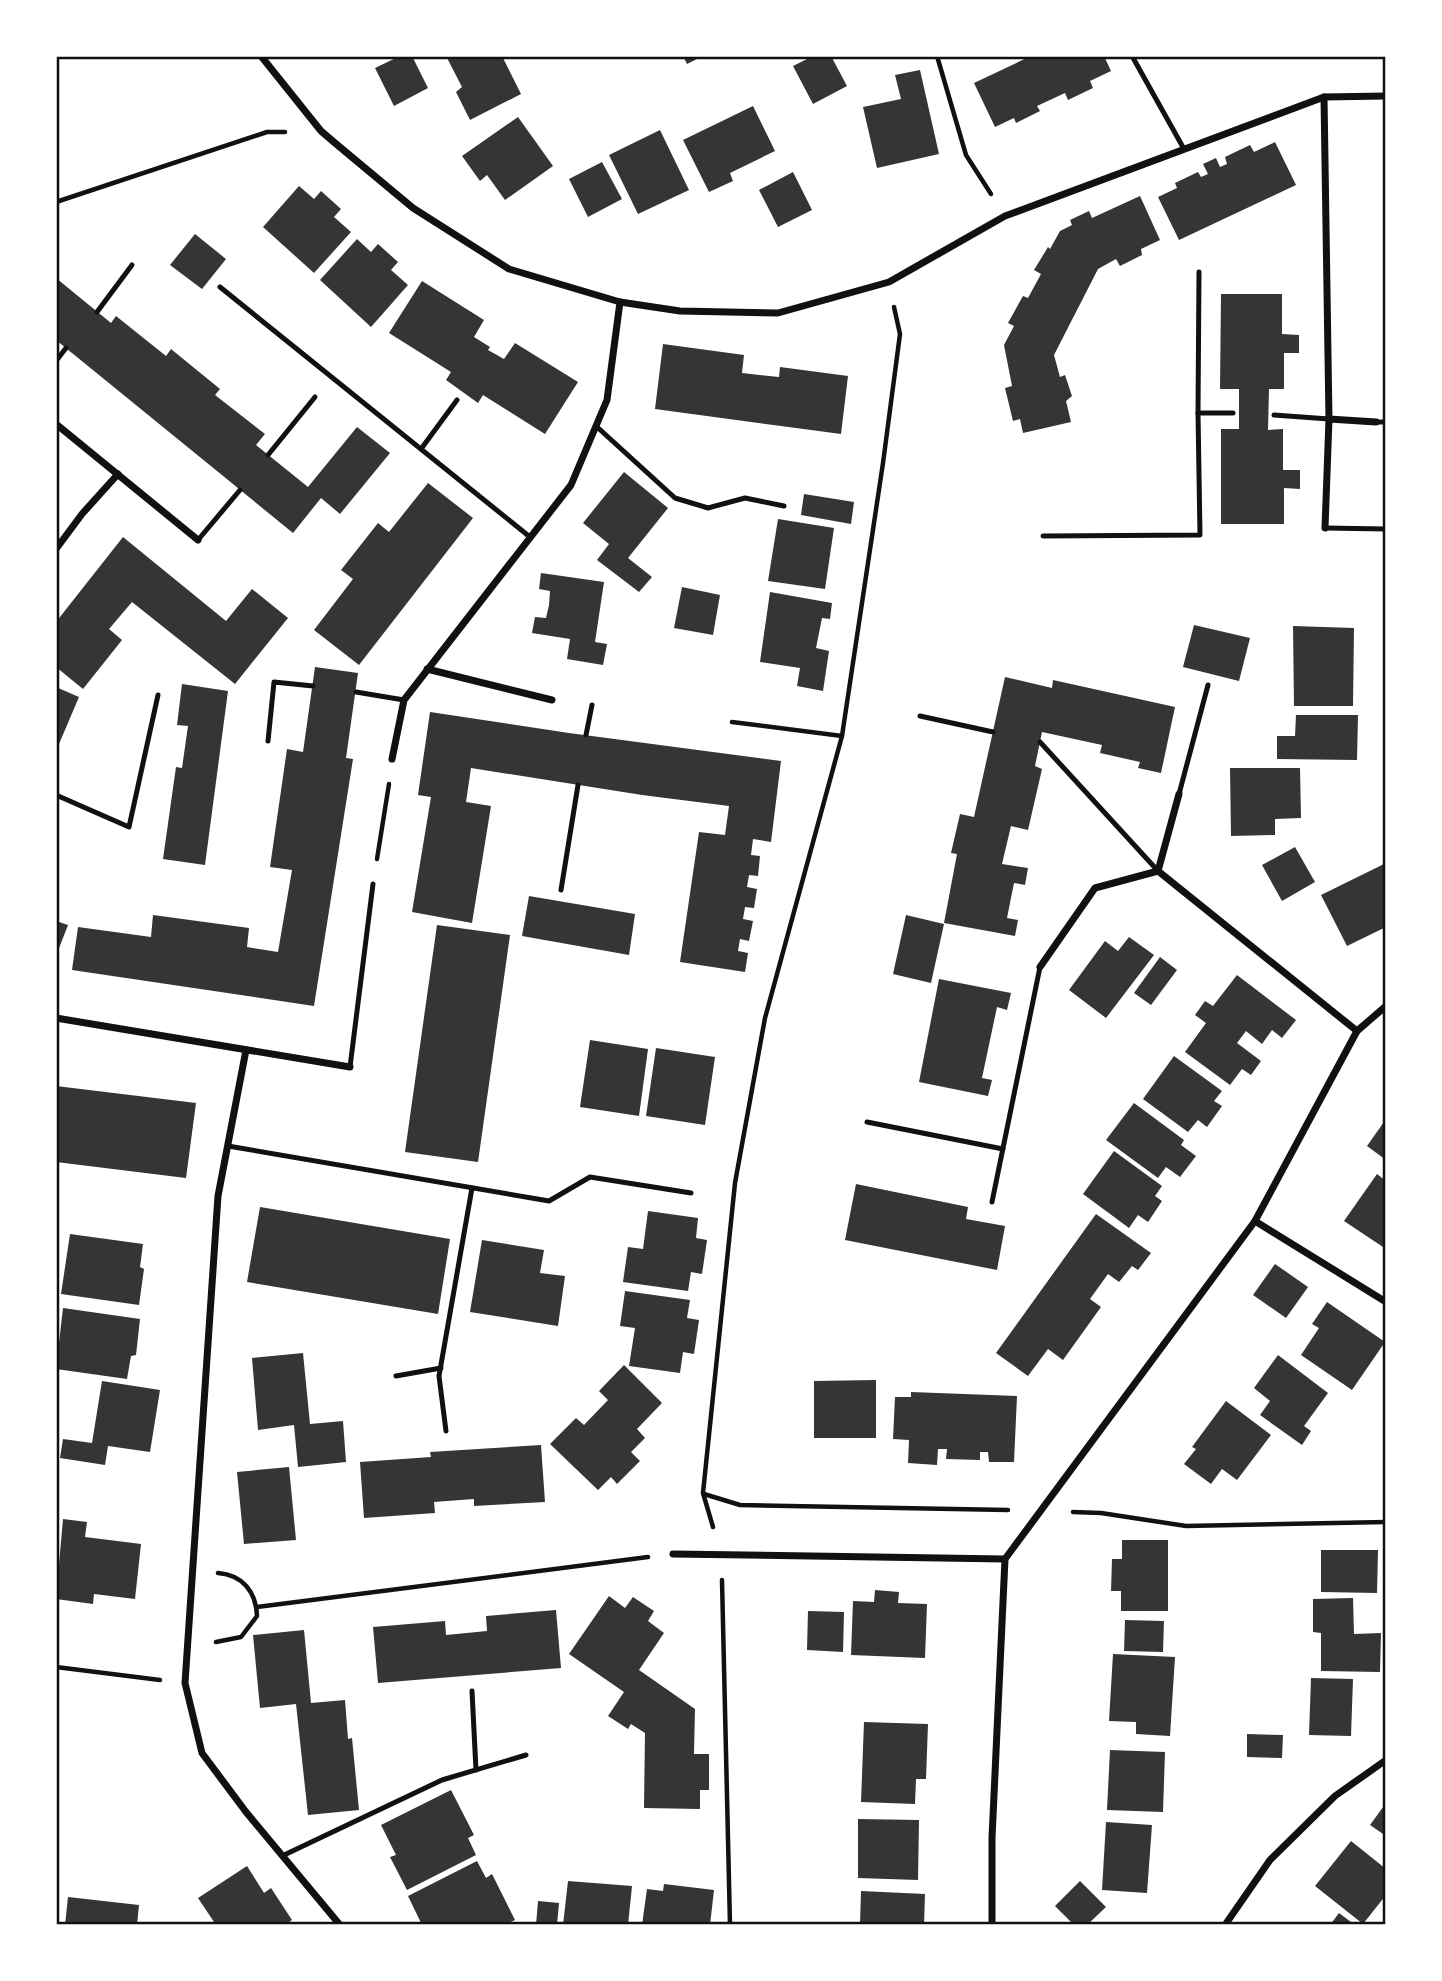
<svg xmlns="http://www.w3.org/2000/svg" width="1442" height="1981" font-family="'Archivo Narrow',sans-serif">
  <rect width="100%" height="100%" fill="#fff"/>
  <g fill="#353535">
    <path d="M400 56H412L428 88 394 106 375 68Z"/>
    <path d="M446 56H502L521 94 470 120 456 92 462 87Z"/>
    <path d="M683 56H703L687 64Z"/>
    <path d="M813 56H831L847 86 813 104 793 66Z"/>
    <path d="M1031 56H1104L1111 71 1090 81 1093 88 1068 100 1065 93 1037 106 1040 111 1016 123 1014 118 995 127 974 83Z"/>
    <path d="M920 70 939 154 877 168 863 107 901 99 895 75Z"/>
    <path d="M753 106 775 151 730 173 733 181 709 192 683 140Z"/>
    <path d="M518 117 553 166 505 200 487 175 480 181 462 156Z"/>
    <path d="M660 130 689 190 638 214 609 155Z"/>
    <path d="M1275 142 1296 185 1179 240 1158 197 1177 188 1175 183 1198 172 1201 177 1208 174 1203 164 1216 158 1220 167 1227 164 1225 157 1250 145 1254 152Z"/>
    <path d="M602 162 622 199 588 217 569 179Z"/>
    <path d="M793 172 812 210 778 227 759 190Z"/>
    <path d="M299 186 314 199 321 191 341 209 334 217 351 232 314 273 263 227Z"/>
    <path d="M1140 196 1160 240 1141 249 1142 255 1120 266 1116 259 1098 269 1054 355 1060 377 1065 375 1072 396 1066 401 1071 422 1023 433 1020 419 1013 421 1005 388 1012 386 1004 345 1014 326 1008 323 1023 296 1028 298 1041 274 1034 270 1048 247 1050 249 1060 231 1072 225 1070 220 1089 211 1092 218Z"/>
    <path d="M195 234 226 259 202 289 170 265Z"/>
    <path d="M357 239 371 252 378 244 398 262 391 270 408 285 371 327 320 280Z"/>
    <path d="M56 278 111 323 116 316 166 356 171 349 220 389 215 395 265 434 256 445 308 487 357 427 390 453 340 514 321 498 293 533 56 340Z"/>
    <path d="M422 281 484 320 474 337 490 347 488 350 504 359 515 343 578 382 545 434 483 395 478 403 446 380 451 372 389 333Z"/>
    <path d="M1221 294H1282V334L1299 335V353H1284V389H1269L1268 430 1283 429V470H1300V489L1284 488V524H1221V429H1239V389H1220Z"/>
    <path d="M663 344 744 355 742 373 779 377 780 367 848 376 841 434 655 409Z"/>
    <path d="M624 472 668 508 628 558 652 577 639 592 597 560 609 544 583 523Z"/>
    <path d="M428 483 473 518 359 665 314 630 353 579 341 570 378 523 389 532Z"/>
    <path d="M804 494 854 502 851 524 801 515Z"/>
    <path d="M778 519 834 528 825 589 768 581Z"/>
    <path d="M123 537 226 621 252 589 288 618 235 684 132 602 109 629 122 640 83 689 56 667V622Z"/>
    <path d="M541 573 604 582 595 642 607 644 603 665 567 659 570 639 532 633 535 617 546 618 549 605 550 591 539 589Z"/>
    <path d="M682 587 720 595 713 635 674 628Z"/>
    <path d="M770 592 832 603 830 619 822 618 816 648 829 651 823 691 797 686 800 668 760 662Z"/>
    <path d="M1194 625 1250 638 1239 681 1183 667Z"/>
    <path d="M1293 626 1354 628 1353 706H1294Z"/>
    <path d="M315 667 358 673 346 758 353 759 314 1006 72 970 78 927 151 937 153 915 249 928 247 947 278 952 292 870 270 867 287 749 303 752Z"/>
    <path d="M1005 677 1052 688 1053 680 1175 707 1161 773 1138 768 1140 762 1100 753 1102 745 1042 732 1035 766 1042 769 1028 830 1011 826 1002 864 1028 868 1025 885 1014 883 1007 918 1018 920 1015 936 944 923 957 854 951 853 960 814 974 817Z"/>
    <path d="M182 684 228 691 205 865 163 859 176 767 182 768 188 726 177 725Z"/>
    <path d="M56 687 79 697 56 751Z"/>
    <path d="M430 712 569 733 781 761 771 842 753 839 751 855 760 856 758 876 749 875 747 887 757 889 754 908 745 907 743 919 753 921 749 941 740 939 738 951 748 953 745 972 680 962 699 832 725 835 729 806 642 795 471 768 466 802 491 806 472 923 412 912 431 797 418 795Z"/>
    <path d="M1296 715H1358L1357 760 1277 759V736H1295Z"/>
    <path d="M1230 768H1300L1301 818 1275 819V835L1231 836Z"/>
    <path d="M1295 847 1315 882 1282 901 1262 865Z"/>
    <path d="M1386 863V927L1347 946 1321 895Z"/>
    <path d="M529 896 635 914 629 955 522 936Z"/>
    <path d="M906 915 944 924 931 983 893 974Z"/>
    <path d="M56 921 68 925 56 956Z"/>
    <path d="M437 925 510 935 478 1162 405 1152Z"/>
    <path d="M1129 937 1154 955 1106 1018 1069 990 1105 941 1118 951Z"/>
    <path d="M1160 957 1177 970 1151 1005 1134 993Z"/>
    <path d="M1237 975 1296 1020 1282 1038 1272 1030 1262 1044 1246 1031 1237 1043 1261 1061 1251 1075 1242 1069 1230 1085 1185 1052 1206 1023 1195 1015 1205 1001 1213 1006Z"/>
    <path d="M939 979 1011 993 1007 1010 997 1007 982 1078 992 1080 988 1096 919 1082Z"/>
    <path d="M590 1040 648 1049 639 1116 580 1107Z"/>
    <path d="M656 1048 715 1057 705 1125 646 1116Z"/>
    <path d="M1174 1056 1222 1091 1214 1101 1222 1106 1207 1127 1198 1120 1188 1132 1143 1099Z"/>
    <path d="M56 1086 196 1103 186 1178 56 1162Z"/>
    <path d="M1134 1103 1184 1140 1181 1145 1196 1156 1180 1177 1166 1167 1158 1178 1106 1140Z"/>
    <path d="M1386 1119V1160L1367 1146Z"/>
    <path d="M1114 1151 1162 1186 1155 1196 1162 1201 1148 1222 1138 1215 1129 1228 1083 1194Z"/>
    <path d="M1377 1174 1386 1181V1249L1344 1221Z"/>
    <path d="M856 1184 968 1207 966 1219 1005 1226 997 1270 845 1240Z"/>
    <path d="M260 1207 450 1239 438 1314 247 1282Z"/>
    <path d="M648 1211 698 1218 696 1238 707 1240 702 1274 691 1272 688 1291 623 1282 628 1247 643 1249Z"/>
    <path d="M1096 1214 1151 1253 1138 1270 1132 1266 1119 1282 1108 1274 1090 1299 1101 1307 1063 1360 1048 1349 1028 1376 996 1353Z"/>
    <path d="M70 1234 143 1244 140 1267 144 1269 139 1305 61 1294Z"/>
    <path d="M482 1240 544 1250 540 1273 565 1276 558 1326 470 1312Z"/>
    <path d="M1275 1264 1308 1287 1286 1318 1253 1295Z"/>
    <path d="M625 1291 690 1300 687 1318 699 1320 694 1354 683 1352 680 1373 629 1366 635 1328 620 1326Z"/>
    <path d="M1327 1302 1385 1342 1352 1390 1301 1355 1319 1328 1312 1324Z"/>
    <path d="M63 1308 140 1319 136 1355 131 1356 127 1379 56 1369Z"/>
    <path d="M303 1353 310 1424 343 1421 346 1462 298 1467 294 1425 258 1430 252 1358Z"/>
    <path d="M1278 1355 1328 1393 1304 1426 1311 1431 1302 1445 1260 1415 1270 1401 1254 1388Z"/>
    <path d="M624 1365 662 1403 637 1429 645 1438 631 1452 640 1461 617 1484 611 1477 598 1490 550 1444 576 1418 584 1425 608 1400 599 1391Z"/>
    <path d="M876 1380V1438H814V1381Z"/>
    <path d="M102 1381 160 1390 150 1452 108 1446 105 1465 60 1458 63 1439 92 1443Z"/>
    <path d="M911 1392 1017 1396 1014 1462H989L988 1452H980V1460L946 1459 947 1449H938L937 1465 908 1463 909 1440 893 1439 895 1397H911Z"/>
    <path d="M1226 1401 1271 1435 1237 1480 1222 1469 1211 1484 1184 1464 1196 1449 1192 1447Z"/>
    <path d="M541 1445 545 1502 474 1506V1499L434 1502 435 1513 364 1518 360 1462 431 1457 430 1452Z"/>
    <path d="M289 1467 296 1540 244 1544 237 1472Z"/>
    <path d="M63 1519 87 1522 85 1537 141 1544 135 1599 94 1594 93 1604 56 1599Z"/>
    <path d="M1122 1540H1168V1611H1121V1591H1111L1112 1559H1122Z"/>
    <path d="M1321 1550H1378L1377 1593 1321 1592Z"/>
    <path d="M875 1590 899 1592 898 1603 927 1604 925 1658 851 1655 853 1601 874 1602Z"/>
    <path d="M609 1596 625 1608 633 1597 654 1611 648 1621 664 1633 639 1670 695 1709 694 1754H709V1790H700V1809L644 1808 645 1733 631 1724 628 1729 608 1716 624 1692 569 1654Z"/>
    <path d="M1353 1598 1354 1634 1381 1633 1380 1672 1321 1671V1633L1313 1632V1599Z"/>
    <path d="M556 1610 561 1668 378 1683 373 1627 445 1621 446 1635 487 1631 486 1616Z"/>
    <path d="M808 1611 844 1612 843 1652 807 1650Z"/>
    <path d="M1125 1620 1164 1621 1163 1652 1124 1651Z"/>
    <path d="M304 1630 311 1703 345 1700 348 1739 352 1738 359 1810 308 1815 296 1704 260 1708 253 1635Z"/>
    <path d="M1113 1654 1175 1657 1170 1736 1136 1734V1722L1109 1721Z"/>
    <path d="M1311 1678 1353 1679 1351 1736 1309 1735Z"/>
    <path d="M864 1722 928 1724 926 1779H916L915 1804 861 1802Z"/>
    <path d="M1247 1734 1283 1735 1282 1758 1247 1757Z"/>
    <path d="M1110 1750 1165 1752 1163 1812 1107 1810Z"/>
    <path d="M451 1790 474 1835 468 1838 476 1855 407 1890 390 1857 396 1855 381 1825Z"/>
    <path d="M1386 1803V1836L1370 1825Z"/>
    <path d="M858 1819 919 1820 918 1880 858 1878Z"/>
    <path d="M1106 1822 1152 1825 1147 1893 1102 1890Z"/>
    <path d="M1351 1841 1386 1869V1895L1363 1924 1315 1886Z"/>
    <path d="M477 1861 486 1878 492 1874 515 1920 504 1925H422L408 1896Z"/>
    <path d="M247 1866 264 1893 271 1888 292 1920 285 1925H216L198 1898Z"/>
    <path d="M568 1881 632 1886 628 1925H563Z"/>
    <path d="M1080 1881 1106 1907 1087 1925H1074L1055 1906Z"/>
    <path d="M664 1884 714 1890 710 1925H642L647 1889 663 1891Z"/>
    <path d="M861 1891 925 1894 924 1925H860Z"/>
    <path d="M68 1897 139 1905 137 1925H65Z"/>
    <path d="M538 1901 559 1903 557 1925H536Z"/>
    <path d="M1339 1913 1355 1925H1330Z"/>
  </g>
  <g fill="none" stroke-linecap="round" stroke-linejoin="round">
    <g stroke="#111" stroke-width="4.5">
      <path d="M937 56 966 155 991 194"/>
      <path d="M56 202 267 132H285"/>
      <path d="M732 722 842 736"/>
      <path d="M377 859 389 784"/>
      <path d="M704 1494 740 1505 1008 1510"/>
      <path d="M1073 1512 1101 1513 1186 1526 1386 1522"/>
      <path d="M713 1527 703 1493 735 1183 765 1018 842 736 883 463 900 334 894 307"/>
      <path d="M722 1580 730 1925"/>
      <path d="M257 1607 648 1557"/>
      <path d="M216 1642 241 1637 257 1616C256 1592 243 1575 218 1573"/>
      <path d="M56 1667 160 1680"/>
    </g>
    <g stroke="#111" stroke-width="5">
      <path d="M1132 56 1184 149"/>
      <path d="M1199 272 1198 413H1233"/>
      <path d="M220 287 530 537"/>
      <path d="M97 312 132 265"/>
      <path d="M56 361 66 348"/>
      <path d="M1274 415 1329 419"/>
      <path d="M1376 422H1386"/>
      <path d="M596 426 675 498 708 508 745 498 784 506"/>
      <path d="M421 449 457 400"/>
      <path d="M268 455 315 397"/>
      <path d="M1325 528 1386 529"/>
      <path d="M1043 536 1200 535 1198 413"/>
      <path d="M198 540 240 490"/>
      <path d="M356 692 404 700"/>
      <path d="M920 716 993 732"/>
      <path d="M586 735 592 705"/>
      <path d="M268 741 274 682 313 686"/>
      <path d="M1040 742 1158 871"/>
      <path d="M1179 794 1208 685"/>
      <path d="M56 795 129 827 158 695"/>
      <path d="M561 890 578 785"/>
      <path d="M350 1067 373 884"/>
      <path d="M867 1122 1003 1149"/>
      <path d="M228 1146 549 1201 590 1177 691 1193"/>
      <path d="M992 1202 1040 967"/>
      <path d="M396 1376 441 1368"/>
      <path d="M446 1431 439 1376 472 1188"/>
      <path d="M472 1691 476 1770"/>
      <path d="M282 1856 442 1780 526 1755"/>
    </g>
    <g stroke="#111" stroke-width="7">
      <path d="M261 56 321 131 335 143 413 208 509 269 620 302 680 311 778 313 889 282 1005 216 1324 97 1386 96"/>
      <path d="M1324 97 1329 419 1325 528"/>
      <path d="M1329 419 1376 422"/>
      <path d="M56 424 198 540"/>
      <path d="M56 549 82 514 118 474"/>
      <path d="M427 669 552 700"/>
      <path d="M392 759 404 700 571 485 607 400 620 302"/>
      <path d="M1158 871 1357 1031"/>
      <path d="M1040 967 1095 888 1158 871 1179 794"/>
      <path d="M56 1018 350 1067"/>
      <path d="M246 1050 218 1196 185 1683 202 1753 246 1812 340 1925"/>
      <path d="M1255 1221 1386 1302"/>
      <path d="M673 1554 1005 1559"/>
      <path d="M992 1925V1838L1005 1559 1255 1221 1357 1031 1386 1006"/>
      <path d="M1225 1925 1270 1860 1335 1796 1386 1760"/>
    </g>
  </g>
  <rect width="1442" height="1981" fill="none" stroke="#ffffff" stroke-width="116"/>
  <rect x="58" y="58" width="1326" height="1865" fill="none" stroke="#111" stroke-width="2.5"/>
</svg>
